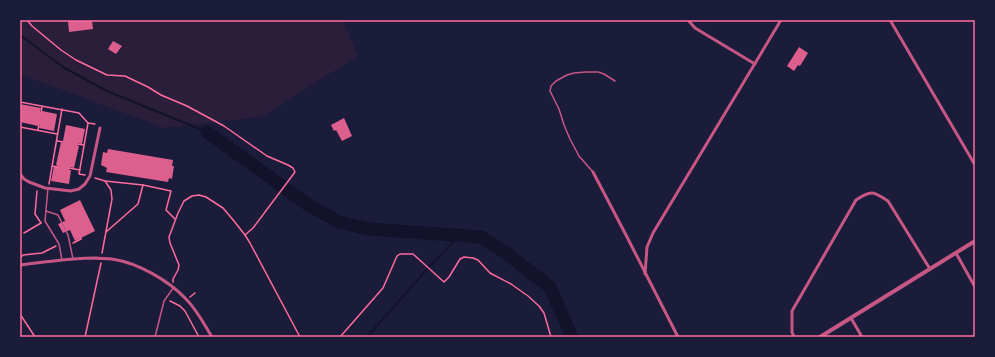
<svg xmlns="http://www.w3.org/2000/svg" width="995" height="357" font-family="'IBM Plex Serif',serif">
  <rect width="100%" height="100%" fill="#1b1b3a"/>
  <path fill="#2a1e3b" d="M20 20H343L358 56 261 117 164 128 20 74Z"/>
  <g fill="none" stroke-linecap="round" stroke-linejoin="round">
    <g stroke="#12122b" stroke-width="2">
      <path d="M20 35 63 67 107 91 207 132"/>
      <path d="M367 337 430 266 460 235"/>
    </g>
    <path stroke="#12122b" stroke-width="13" d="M207 132 307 204 339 222 369 229 481 237 506 253 550 287 572 337"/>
  </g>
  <g fill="#dd5f8e">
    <path d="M73 20H92L93 29 69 32 68 21Z"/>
    <path d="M113 41 122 46 116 54 108 49Z"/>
    <path d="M799 47 808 53 800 66 798 65 794 71 787 66Z"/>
    <path d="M20 104 41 108 40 112 42 113V111L57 114 54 131 39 128 40 124H38V126L20 122Z"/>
    <path d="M344 118 352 136 342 141 336 130 334 131 331 125Z"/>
    <path d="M66 125 85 129 82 144 77 143V145L79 146 74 168 70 167 69 170H71L69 184 51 181 54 166 58 167V166L56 165 61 142 65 143V141H63Z"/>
    <path d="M108 149 173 160 172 166H174L172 179 169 178 168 182 106 172 107 168 101 165 103 152 107 153Z"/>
    <path d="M80 200 95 231 75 241 70 230 63 233 58 224 65 221 60 210Z"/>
  </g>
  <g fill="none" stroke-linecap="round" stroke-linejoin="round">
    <g stroke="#ff6b9d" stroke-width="1.5">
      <path d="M27 20 32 26 61 50 76 60 107 75 125 76 148 87 161 95 187 106 224 126 267 156 288 165 293 168 295 172 253 228 245 235 250 243 300 337"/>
      <path d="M20 102 79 113 88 123 95 124"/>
      <path d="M41 113 42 107"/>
      <path d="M20 127 57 134"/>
      <path d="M38 130 39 124"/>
      <path d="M57 141 65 142"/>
      <path d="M77 144 84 145"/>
      <path d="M52 166 58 167"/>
      <path d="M69 168 80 170"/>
      <path d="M85 175 79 174 88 123"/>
      <path d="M95 178 105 181 111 190 112 199 102 253"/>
      <path d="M105 181 143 185 171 191 166 210 175 219"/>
      <path d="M49 184 62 109"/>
      <path d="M37 191 35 214 41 223"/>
      <path d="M106 232 138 204 143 185"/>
      <path d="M24 233 41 223"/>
      <path d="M73 243 81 239V238"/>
      <path d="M20 258 23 255 42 253 56 246"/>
      <path d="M173 282V279L178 270 179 265 170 243 169 237 178 213 184 201 192 196 199 195 206 197 223 208 234 221 245 235"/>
      <path d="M190 297 195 293"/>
      <path d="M170 301 180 306 185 311 199 337"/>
      <path d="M20 314 35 337"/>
      <path d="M85 337 101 263"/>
      <path d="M340 337 383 288 397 256 400 254H413L444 282 449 277 460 259 464 257 473 258 478 260 490 273 511 284 528 296 539 306 544 313 551 337"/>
    </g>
    <g stroke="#c65784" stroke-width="1.5">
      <path d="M593 172 579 156 570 139 564 125 559 109 550 91 551 86 556 81 567 75 574 73 586 72H598L604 74 615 81"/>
      <path d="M48 188 45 221 59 244 62 260"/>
      <path d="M46 211 58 215 68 235 73 259"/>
      <path d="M155 337 164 301 174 287"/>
    </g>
    <g stroke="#c65784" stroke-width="3">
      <path d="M688 20 695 28 755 64"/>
      <path d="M890 20 975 165"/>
      <path d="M593 172 626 235 678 337"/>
      <path d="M20 174 24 179 29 182 45 188 71 191 79 189 85 184 90 176 100 128"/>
      <path d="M956 253 975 287"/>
      <path d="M20 265C45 262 71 258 96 258 101 259 107 258 112 259 138 263 168 280 186 299 197 310 204 324 212 337"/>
      <path d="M645 274 647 247 653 233 781 20"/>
      <path d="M851 318 862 337"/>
      <path d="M794 337 792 332V311L856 200C871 190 873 191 888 201L930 269"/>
    </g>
    <path stroke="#c65784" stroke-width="4" d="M820 337 975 241"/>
  </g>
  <rect width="995" height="357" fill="none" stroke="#1b1b3a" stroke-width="42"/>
  <rect x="21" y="21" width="953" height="315" fill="none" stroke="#ff6b9d" stroke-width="1.5"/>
</svg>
